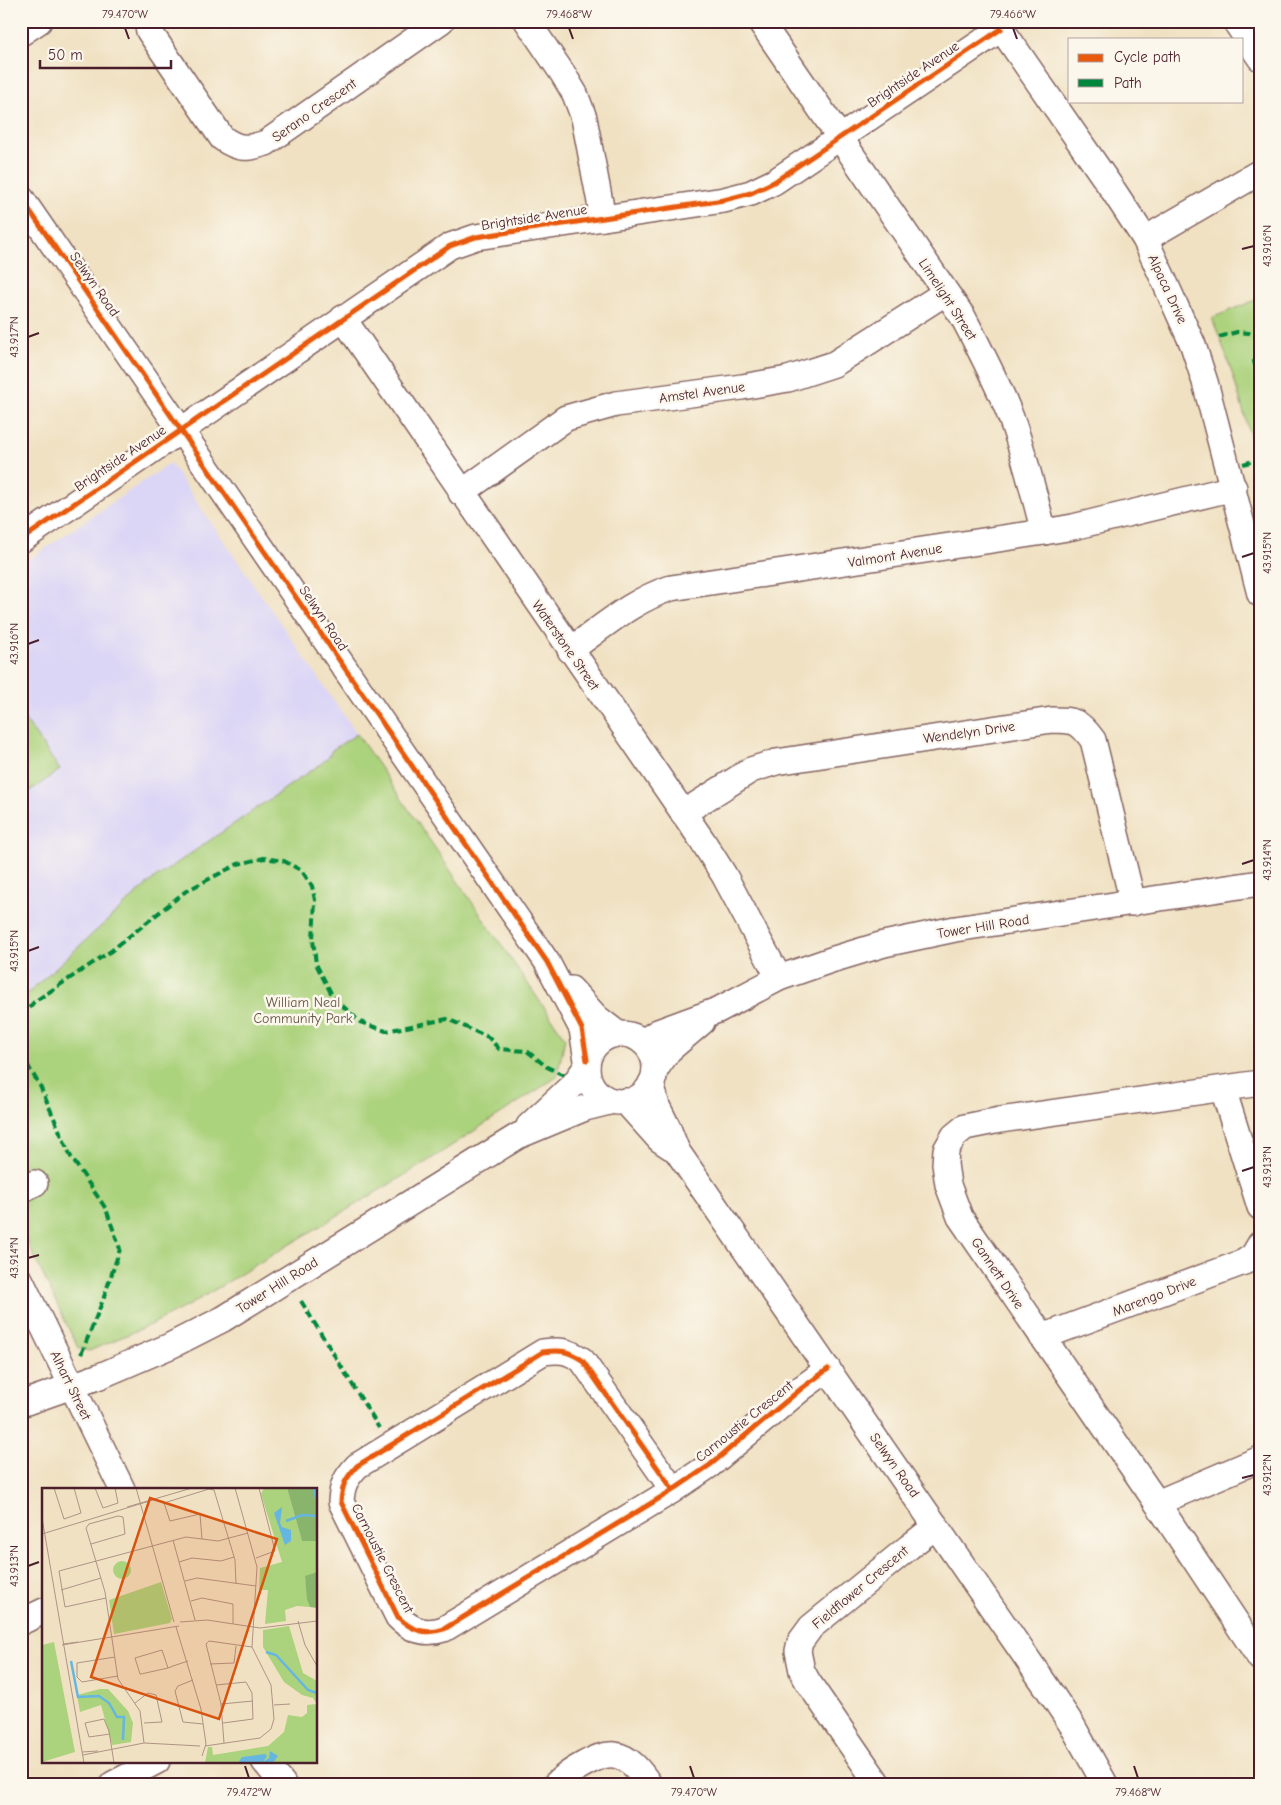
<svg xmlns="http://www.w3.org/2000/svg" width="1281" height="1805" font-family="'Comic Neue',sans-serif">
  <rect width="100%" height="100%" fill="#fbf7ec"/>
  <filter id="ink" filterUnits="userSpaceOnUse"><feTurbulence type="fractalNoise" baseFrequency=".02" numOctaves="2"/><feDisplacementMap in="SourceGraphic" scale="10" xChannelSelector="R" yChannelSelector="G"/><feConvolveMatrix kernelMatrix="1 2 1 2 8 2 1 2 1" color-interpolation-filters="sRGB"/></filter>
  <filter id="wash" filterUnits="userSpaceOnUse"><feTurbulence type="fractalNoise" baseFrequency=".0096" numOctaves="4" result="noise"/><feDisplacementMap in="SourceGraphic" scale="20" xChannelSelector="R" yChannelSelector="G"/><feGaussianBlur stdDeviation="1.12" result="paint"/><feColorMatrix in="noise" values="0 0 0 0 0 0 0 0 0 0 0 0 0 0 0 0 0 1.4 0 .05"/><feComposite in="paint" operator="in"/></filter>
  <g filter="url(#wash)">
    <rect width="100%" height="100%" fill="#f0e1c2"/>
    <path fill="#dcd6f6" d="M170 463 357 734 332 750 329 756 322 763 151 881 21 999V565Z"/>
    <g fill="#abd27c" stroke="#7a7854">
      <path d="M1260 298V476C1247 422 1233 369 1212 318Z"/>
      <path d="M21 714 60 770 21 797Z"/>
      <path d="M357 734 565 1038 557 1077 428 1161 191 1304 150 1325 89 1351 78 1348 21 1229V999L151 881 322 763 329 756 332 750Z"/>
    </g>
  </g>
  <g filter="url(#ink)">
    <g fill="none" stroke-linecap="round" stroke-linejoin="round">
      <defs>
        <g id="minor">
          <path d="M147 21 149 31 222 138C239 150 247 149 266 143L441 21"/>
          <path d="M527 21 563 74 575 94 584 118 603 218"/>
          <path d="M760 21 963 317C979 348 995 378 1008 410 1024 450 1033 492 1044 532"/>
          <path d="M996 21 1115 193 1145 239 1162 276 1193 345 1205 382 1260 594"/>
          <path d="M1235 21 1260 58"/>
          <path d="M21 33 39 21"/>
          <path d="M21 198 547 962 582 1029 587 1060"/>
          <path d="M1145 239 1260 172"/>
          <path d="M343 318 702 840 724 875 779 978"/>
          <path d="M461 493 566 418 616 404 742 387 788 379 834 364 945 293"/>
          <path d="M21 540 450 246 476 237 724 200 751 193 774 182 1001 29"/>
          <path d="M570 650C603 627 633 600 671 588L1044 532 1073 527 1234 488"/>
          <path d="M683 813 751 770 776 762 1052 720C1075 720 1079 721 1093 740L1133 903"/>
          <path d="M571 989 597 1018 618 1034"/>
          <circle cx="621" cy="1068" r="34"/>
          <path d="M643 1042 658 1032 718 1010 779 978 831 960 884 944 955 929 1260 883"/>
          <path d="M655 1070 669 1050 702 1022"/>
          <path d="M651 1083 657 1106 668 1128 677 1151 1046 1686 1072 1725 1105 1784"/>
          <path d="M1260 1083 1000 1120 965 1127 954 1136 946 1150 945 1164 948 1185 960 1217 1157 1503 1260 1658"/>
          <path d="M1223 1089 1260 1207"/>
          <path d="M625 1101 659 1139 671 1147"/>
          <path d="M529 1126 574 1084 587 1066"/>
          <path d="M21 1190 35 1183"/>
          <path d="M21 1281 122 1489"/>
          <path d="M1042 1337 1244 1262 1253 1256 1260 1244"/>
          <path d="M21 1404 100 1376 170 1346 223 1319 518 1136 585 1108 613 1101"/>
          <path d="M673 1490 582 1360C567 1350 560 1350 543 1352L357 1466C346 1478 342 1484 341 1502L398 1617C412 1631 426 1635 444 1629L673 1490 710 1465 802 1388 828 1369"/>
          <path d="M1157 1503 1260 1459"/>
          <path d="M21 1622 44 1611"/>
          <path d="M264 1761 283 1784"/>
          <path d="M113 1784 157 1761"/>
          <path d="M556 1784C567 1773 598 1753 614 1755 630 1757 641 1772 649 1784"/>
          <path d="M878 1784 808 1682 802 1671 798 1651 800 1642 811 1627 909 1547 936 1526"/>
        </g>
      </defs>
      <use href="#minor" stroke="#846360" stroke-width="28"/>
      <use href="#minor" stroke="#fff" stroke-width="25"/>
      <g stroke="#00873e" stroke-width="4" stroke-dasharray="8 4" stroke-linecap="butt">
        <path d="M1219 337 1237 332 1249 333 1260 338"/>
        <path d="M1259 338 1258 355 1254 361 1255 365 1260 367"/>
        <path d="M1243 464 1260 459"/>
        <path d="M21 1017 34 1002 111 951 186 891 238 864 264 858 284 861 302 871 312 886 315 900 313 940 316 964 333 997 360 1022 386 1031 447 1019 488 1037 499 1049 527 1051 547 1067 564 1075"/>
        <path d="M21 1054 40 1086 71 1157 106 1209 120 1249 103 1300 80 1357"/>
        <path d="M301 1301 379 1428"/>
      </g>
      <defs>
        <g id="cycleway">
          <path d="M21 198 547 962 582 1029 587 1060"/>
          <path d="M21 540 450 246 476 237 724 200 751 193 774 182 1001 29"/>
          <path d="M673 1490 582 1360C567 1350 560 1350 543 1352L357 1466C346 1478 342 1484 341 1502L398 1617C412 1631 426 1635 444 1629L673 1490 710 1465 802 1388 828 1369"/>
        </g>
      </defs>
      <use href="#cycleway" stroke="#fbf7ec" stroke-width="8"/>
      <use href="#cycleway" stroke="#e8590c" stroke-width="5"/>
    </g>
  </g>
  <path fill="none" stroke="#4a1f2b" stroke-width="2" d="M125 28 129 39M569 28 573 39M1013 28 1017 39M1242 249 1254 246M28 337 39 333M1242 557 1254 553M28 644 39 640M1242 864 1254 860M28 951 39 947M1242 1171 1254 1167M28 1258 39 1255M1242 1478 1254 1475M28 1566 39 1562M245 1766 249 1778M690 1766 694 1778M1134 1766 1138 1778"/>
  <g text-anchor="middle" stroke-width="5" stroke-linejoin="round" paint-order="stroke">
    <g font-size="14" fill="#4a1f2b" stroke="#fbf7ec">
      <text transform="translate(913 74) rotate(-34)" y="5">Brightside Avenue</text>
      <text transform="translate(314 110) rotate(-35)" y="5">Serano Crescent</text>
      <text transform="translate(534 217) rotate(-9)" y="5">Brightside Avenue</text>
      <text transform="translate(95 284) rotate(55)" y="5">Selwyn Road</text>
      <text transform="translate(1168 289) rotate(65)" y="5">Alpaca Drive</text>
      <text transform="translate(948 299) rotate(57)" y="5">Limelight Street</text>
      <text transform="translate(702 392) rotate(-8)" y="5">Amstel Avenue</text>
      <text transform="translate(120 458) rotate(-34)" y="5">Brightside Avenue</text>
      <text transform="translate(895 555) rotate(-9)" y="5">Valmont Avenue</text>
      <text transform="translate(324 618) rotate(56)" y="5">Selwyn Road</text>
      <text transform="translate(566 645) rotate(55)" y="5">Waterstone Street</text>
      <text transform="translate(969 732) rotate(-8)" y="5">Wendelyn Drive</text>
      <text transform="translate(983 926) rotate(-9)" y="5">Tower Hill Road</text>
      <text transform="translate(998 1273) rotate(56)" y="5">Gannett Drive</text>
      <text transform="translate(277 1285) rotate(-32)" y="5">Tower Hill Road</text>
      <text transform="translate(1154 1296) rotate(-21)" y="5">Marengo Drive</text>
      <text transform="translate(71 1385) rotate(64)" y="5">Alhart Street</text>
      <text transform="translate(744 1421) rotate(-39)" y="5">Carnoustie Crescent</text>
      <text transform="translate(895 1465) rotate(55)" y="5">Selwyn Road</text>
      <text transform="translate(383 1558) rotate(63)" y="5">Carnoustie Crescent</text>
      <text transform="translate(860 1587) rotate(-40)" y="5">Fieldflower Crescent</text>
    </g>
    <g font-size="14" fill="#675543" stroke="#fbf7ec">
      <text x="303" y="1007">William Neal<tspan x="303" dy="16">Community Park</tspan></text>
    </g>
  </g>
  <g transform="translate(42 1488)">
    <rect width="275" height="275" fill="#f0e1c2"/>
    <path d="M222 0H245L260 53H275V84L263 89 268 119 255 118 243 122 244 133 223 136 226 102H217L218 80 240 74 219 6ZM71 82a9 9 0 1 1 18 0a9 9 0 1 1-18 0ZM119 94 130 131 128 135 72 146 67 112ZM247 138 261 185 275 193V275H163L166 259H170L171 267 226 258 242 244 246 227 260 229 265 225V217L275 216 271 210 260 207 242 194 221 159V142ZM12 154 33 264 0 274V157ZM58 201H66L86 223 91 235 89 254 70 257 59 217 38 224 35 207Z" fill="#abd27c"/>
    <path d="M245 0H275V53H260ZM275 84V120L268 119 265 111 263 88Z" fill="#88b46c"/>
    <path d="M240 19 238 35 240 39 249 42V53L243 57 232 25ZM228 263 236 268 231 275H196L200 269 223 266 225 268 221 274 227 270Z" fill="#65b6e0"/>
    <path fill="none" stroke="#65b6e0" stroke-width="2.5" d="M272 0 275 15M244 33 260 27 273 28M224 164 234 167 266 202 275 205M29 173 36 209 57 208 67 215 75 229H82L81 252"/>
    <path fill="none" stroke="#ae9386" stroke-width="1" d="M12 0 22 31 39 25 32 0M53 0 61 20 76 15 73 0M94 0 132 134M85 19 150 0M0 30 42 275M0 46 114 11M160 51 158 26 128 33 122 15 167 1 172 2 193 72 194 96M131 52 153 132M49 56 83 46 81 29 76 28 47 36 44 40 63 104 76 191 98 223 102 255M214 70 233 63 217 0M137 74 150 70 179 73 192 69M143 93 155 90 214 98M19 102 59 90M64 110 23 119 17 83 144 49 176 53 206 45M149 113 160 110 191 116V136M256 133 263 157 275 178M138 134 165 132 218 140 275 133M134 139 159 221 164 256 160 268M21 156 36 154M20 157 137 138M73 169 35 175V189L40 194 76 188M168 176 192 175 194 158M126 180 120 162 93 170 98 186H99L126 180 131 178 146 173M151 192 136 198 133 203 141 234 161 236M174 197 204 194 210 205 211 231 181 235M93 215 106 205 114 207 120 234 102 235M179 216 211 213M232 217 248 216M68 246 47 249 43 235 62 231 67 243 72 275M182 255 179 216 164 156 167 153 210 159M163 258 218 250 229 241 232 231 229 197 210 159 215 79 193 0M40 264 56 263M41 267 102 255 158 258"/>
    <path fill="#d8530f" fill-opacity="0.15" stroke="#d8530f" stroke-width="2.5" d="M108 10 235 51 177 231 49 189Z"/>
    <rect width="275" height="275" fill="none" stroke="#4a1f2b" stroke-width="2.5"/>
  </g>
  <rect width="1281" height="1805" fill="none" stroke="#fbf7ec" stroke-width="55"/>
  <rect x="1068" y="38" width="175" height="65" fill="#fbf7ec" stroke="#b4a19f"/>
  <rect x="1078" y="54" width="25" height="8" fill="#e8590c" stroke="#b4a19f"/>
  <text x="1114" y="62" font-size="15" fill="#4a1f2b">Cycle path</text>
  <rect x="1078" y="79" width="25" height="8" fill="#00873e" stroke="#b4a19f"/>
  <text x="1114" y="88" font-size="15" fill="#4a1f2b">Path</text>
  <path d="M40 60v8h131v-8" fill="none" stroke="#4a1f2b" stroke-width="2.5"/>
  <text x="48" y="60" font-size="15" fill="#4a1f2b" stroke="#fbf7ec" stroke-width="4" paint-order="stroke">50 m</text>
  <rect x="28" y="28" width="1226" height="1750" fill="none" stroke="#4a1f2b" stroke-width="2"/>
  <g font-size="12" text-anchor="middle" fill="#4a1f2b">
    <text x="125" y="18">79.470°W</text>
    <text x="569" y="18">79.468°W</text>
    <text x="1013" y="18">79.466°W</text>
    <text transform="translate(1267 246) rotate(-90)" y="4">43.916°N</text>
    <text transform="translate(14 337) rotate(-90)" y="4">43.917°N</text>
    <text transform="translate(1267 553) rotate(-90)" y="4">43.915°N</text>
    <text transform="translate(14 644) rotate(-90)" y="4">43.916°N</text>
    <text transform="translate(1267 860) rotate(-90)" y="4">43.914°N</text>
    <text transform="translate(14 951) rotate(-90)" y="4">43.915°N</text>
    <text transform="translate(1267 1167) rotate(-90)" y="4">43.913°N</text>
    <text transform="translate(14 1258) rotate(-90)" y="4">43.914°N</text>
    <text transform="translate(1267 1475) rotate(-90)" y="4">43.912°N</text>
    <text transform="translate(14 1566) rotate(-90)" y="4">43.913°N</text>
    <text x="249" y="1796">79.472°W</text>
    <text x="694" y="1796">79.470°W</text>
    <text x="1138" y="1796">79.468°W</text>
  </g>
</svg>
